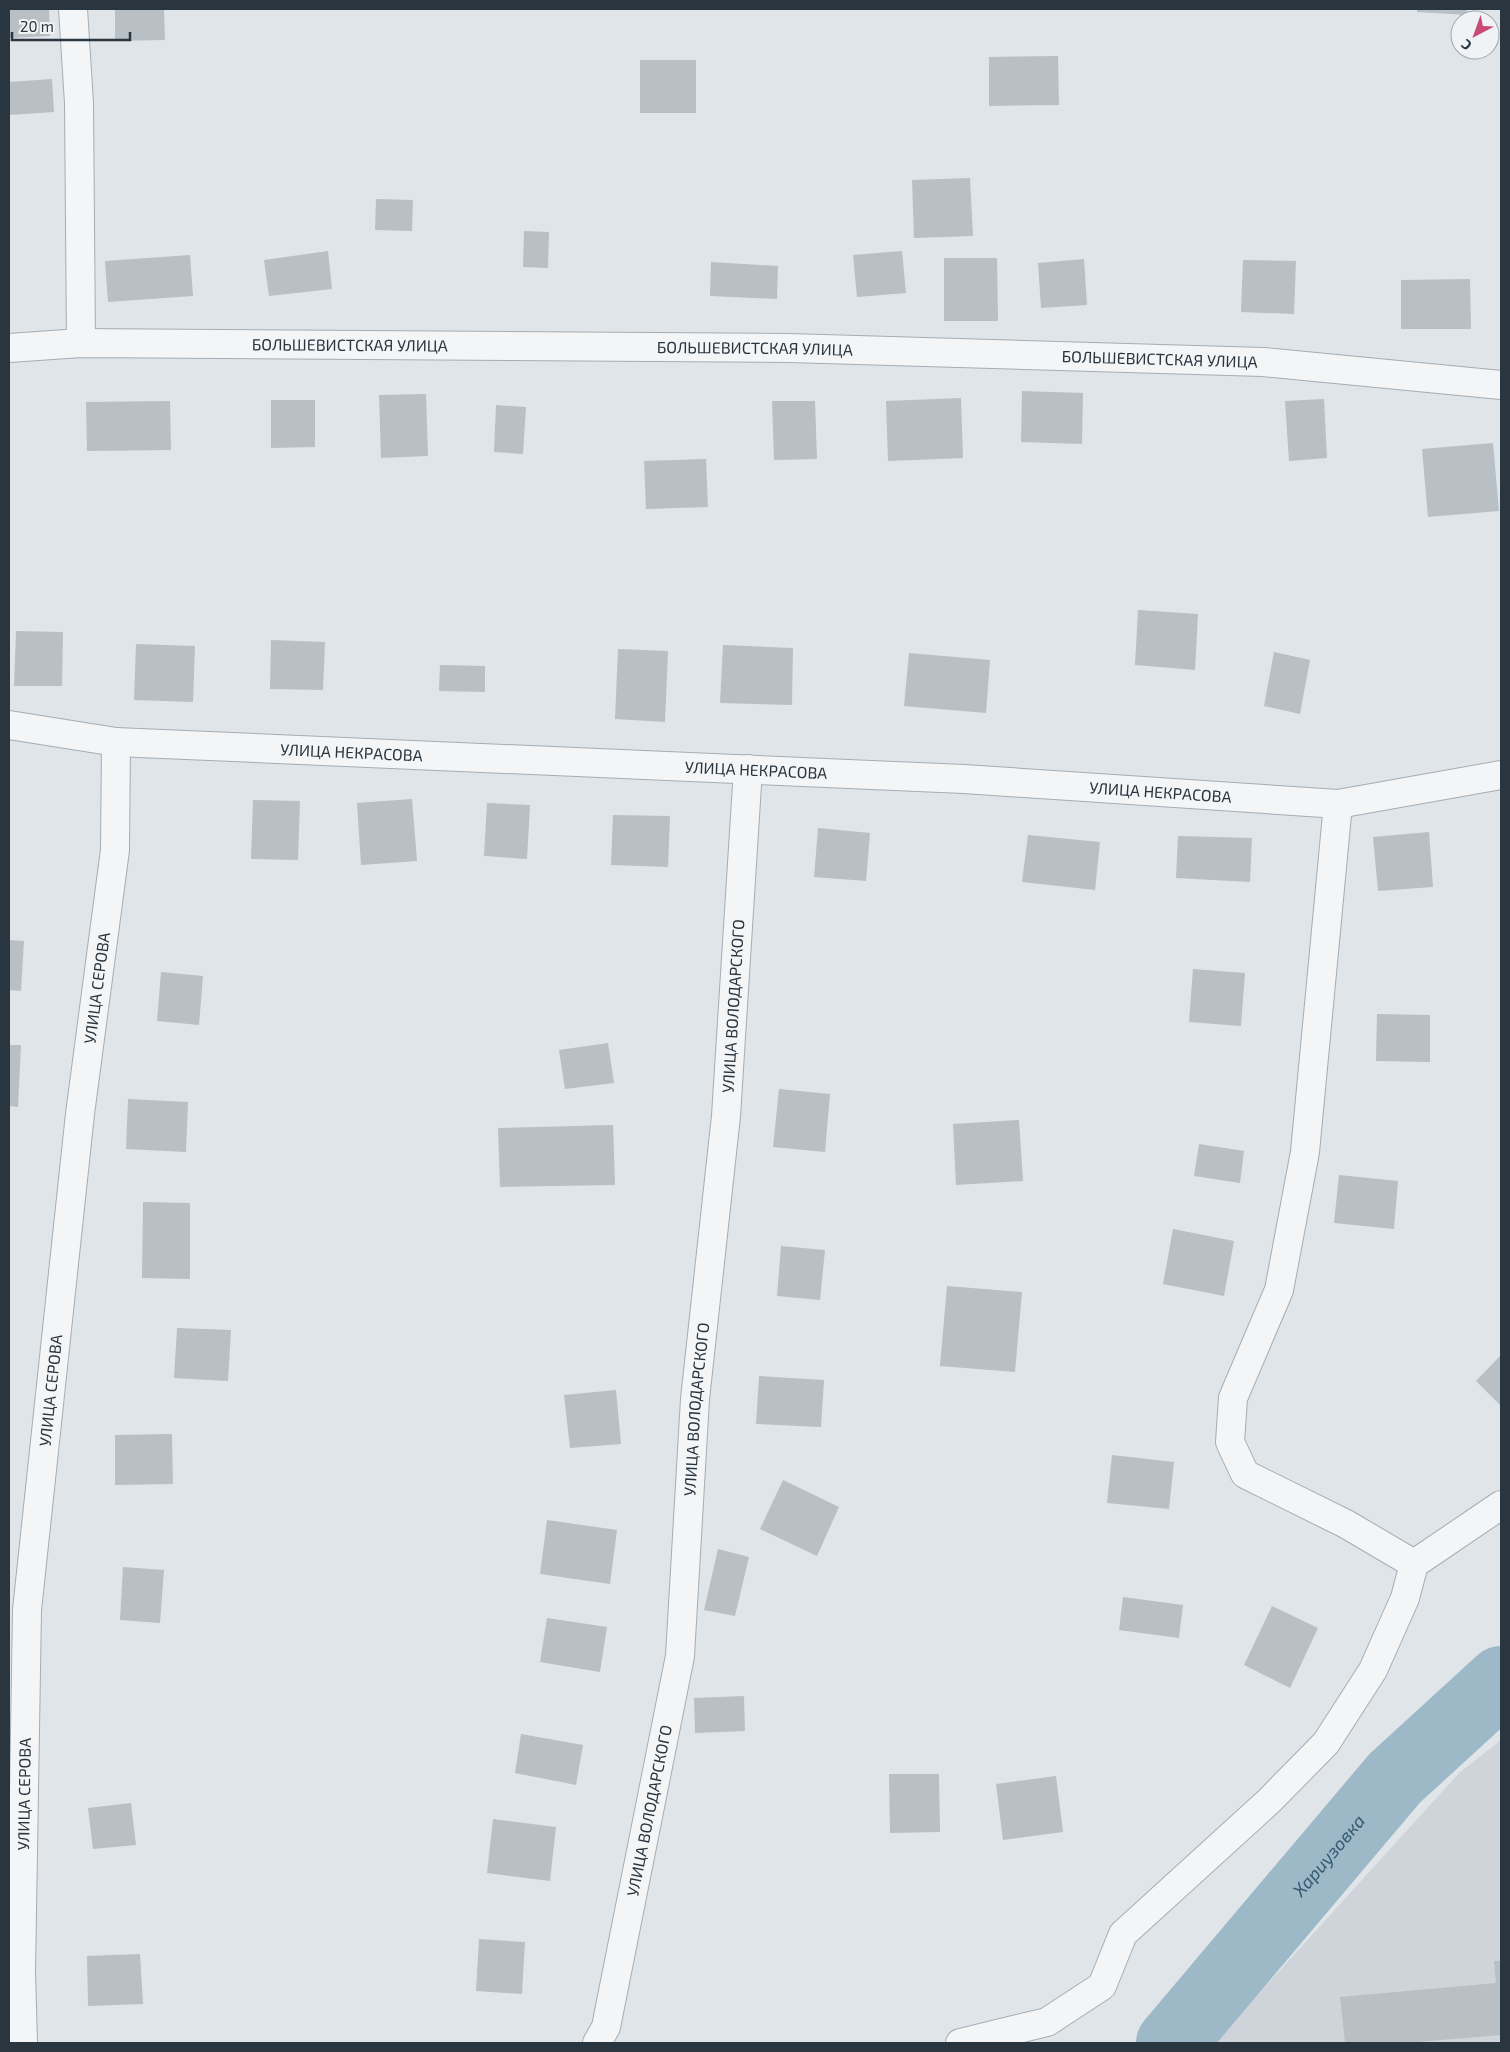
<svg xmlns="http://www.w3.org/2000/svg" width="1510" height="2052" font-family="'Exo 2',sans-serif">
  <rect width="100%" height="100%" fill="#e0e5e9"/>
  <path fill="#ced4da" d="M1501 1740V2043H1214L1459 1773Z"/>
  <g fill="none" stroke-linecap="round" stroke-linejoin="round">
    <path stroke="#9db8c7" stroke-width="70" id="s1" d="M1171 2043 1395 1778 1501 1681"/>
  </g>
  <g fill="#b8bfc5">
    <path d="M9 9H49L50 36 9 38Z"/>
    <path d="M115 9H164L165 40 115 41Z"/>
    <path d="M1417 9H1467V15L1417 12Z"/>
    <path d="M1058 56 1059 105 989 106V57Z"/>
    <rect x="640" y="60" width="56" height="53"/>
    <path d="M52 79 54 112 9 115V82Z"/>
    <path d="M970 178 973 236 914 238 912 180Z"/>
    <path d="M376 199 413 200 412 231 375 230Z"/>
    <path d="M524 231 549 232 548 268 523 267Z"/>
    <path d="M328 251 332 289 269 296 264 260Z"/>
    <path d="M902 251 906 293 857 297 853 255Z"/>
    <path d="M190 255 193 296 108 302 105 261Z"/>
    <path d="M944 258H997L998 321H944Z"/>
    <path d="M1084 259 1087 305 1041 308 1038 263Z"/>
    <path d="M1243 260 1296 261 1294 314 1241 312Z"/>
    <path d="M711 262 778 266 777 299 710 296Z"/>
    <path d="M1470 279 1471 329H1401V280Z"/>
    <path d="M1022 391 1083 393 1082 444 1021 442Z"/>
    <path d="M426 394 428 456 381 458 379 395Z"/>
    <path d="M961 398 963 458 888 461 886 401Z"/>
    <path d="M1324 399 1327 458 1289 461 1285 401Z"/>
    <path d="M271 400H315V447L271 448Z"/>
    <path d="M170 401 171 450 87 451 86 402Z"/>
    <path d="M772 401H815L817 459 774 460Z"/>
    <path d="M496 405 526 407 523 454 494 452Z"/>
    <path d="M1493 443 1499 511 1428 517 1422 449Z"/>
    <path d="M706 459 708 507 646 509 644 461Z"/>
    <path d="M1138 610 1198 614 1195 670 1135 665Z"/>
    <path d="M16 631 63 632 62 686H14Z"/>
    <path d="M271 640 325 642 323 690 270 689Z"/>
    <path d="M136 644 195 646 193 702 134 700Z"/>
    <path d="M723 645 793 648 792 705 720 703Z"/>
    <path d="M618 649 668 651 665 722 615 719Z"/>
    <path d="M1274 652 1310 660 1300 714 1264 706Z"/>
    <path d="M909 653 990 660 986 713 904 706Z"/>
    <path d="M440 665 485 666V692L439 691Z"/>
    <path d="M412 799 417 861 361 865 357 803Z"/>
    <path d="M253 800 300 801 298 860 251 859Z"/>
    <path d="M487 803 530 805 527 859 484 856Z"/>
    <path d="M613 815 670 816 668 867 611 865Z"/>
    <path d="M818 828 870 833 866 881 814 877Z"/>
    <path d="M1429 832 1433 887 1378 891 1373 837Z"/>
    <path d="M1028 835 1100 842 1095 890 1022 882Z"/>
    <path d="M1178 836 1252 838 1250 882 1176 878Z"/>
    <path d="M9 940 24 941 21 991 9 990Z"/>
    <path d="M1193 969 1245 973 1241 1026 1189 1022Z"/>
    <path d="M161 972 203 976 199 1025 157 1021Z"/>
    <path d="M1377 1014 1430 1015V1062L1376 1061Z"/>
    <path d="M608 1043 614 1083 565 1089 559 1050Z"/>
    <path d="M9 1045H21L18 1107 9 1106Z"/>
    <path d="M779 1089 830 1094 825 1152 773 1147Z"/>
    <path d="M128 1099 188 1102 186 1152 126 1149Z"/>
    <path d="M1019 1120 1023 1181 956 1185 953 1124Z"/>
    <path d="M613 1125 615 1185 500 1187 498 1128Z"/>
    <path d="M1199 1144 1244 1151 1240 1183 1194 1176Z"/>
    <path d="M1339 1175 1398 1181 1394 1229 1334 1223Z"/>
    <path d="M143 1202 190 1203V1279L142 1278Z"/>
    <path d="M1173 1229 1234 1241 1224 1296 1163 1284Z"/>
    <path d="M781 1246 825 1250 820 1300 777 1296Z"/>
    <path d="M947 1286 1022 1292 1015 1372 940 1366Z"/>
    <path d="M177 1328 231 1330 228 1381 174 1378Z"/>
    <path d="M1501 1355V1406L1476 1381Z"/>
    <path d="M759 1376 824 1380 821 1427 756 1424Z"/>
    <path d="M616 1390 621 1444 570 1448 564 1395Z"/>
    <path d="M172 1434 173 1484 115 1485V1435Z"/>
    <path d="M1112 1455 1174 1462 1169 1509 1107 1503Z"/>
    <path d="M783 1480 839 1507 817 1556 760 1529Z"/>
    <path d="M547 1520 617 1530 610 1584 540 1574Z"/>
    <path d="M718 1549 749 1557 735 1616 704 1610Z"/>
    <path d="M123 1567 164 1570 160 1623 120 1620Z"/>
    <path d="M1123 1597 1183 1605 1179 1638 1119 1630Z"/>
    <path d="M1272 1606 1318 1628 1290 1688 1244 1665Z"/>
    <path d="M547 1618 607 1627 600 1672 540 1662Z"/>
    <path d="M744 1696 745 1731 695 1733 694 1698Z"/>
    <path d="M521 1734 583 1745 576 1785 515 1773Z"/>
    <path d="M889 1774H939L940 1832 890 1833Z"/>
    <path d="M1056 1776 1063 1832 1003 1840 996 1784Z"/>
    <path d="M131 1803 136 1845 93 1849 88 1808Z"/>
    <path d="M493 1819 556 1827 550 1881 487 1873Z"/>
    <path d="M479 1939 525 1942 522 1994 476 1991Z"/>
    <path d="M140 1954 143 2004 88 2006 87 1956Z"/>
    <path d="M1494 1961H1501V2035L1404 2043H1345L1340 1997 1496 1983Z"/>
  </g>
  <g fill="none" stroke-linecap="round" stroke-linejoin="round">
    <defs>
      <g id="minor">
        <path d="M73 9 79 103 81 343"/>
        <path id="s2" d="M9 348 81 343 789 348 1263 362 1501 385"/>
        <path id="s3" d="M9 725 116 742 964 779 1338 804 1501 775"/>
        <path d="M1338 804 1305 1152 1279 1290 1233 1398 1230 1442 1245 1474 1346 1524 1414 1564"/>
        <path id="s4" d="M23 2043 21 1973 27 1610 80 1114 115 850 116 742"/>
        <path id="s5" d="M597 2043 606 2027 680 1656 695 1399 726 1116 748 769"/>
        <path d="M960 2043 1047 2022 1102 1986 1123 1934 1269 1801 1326 1743 1373 1670 1405 1598 1414 1564 1501 1505"/>
      </g>
    </defs>
    <use href="#minor" stroke="#a5adb3" stroke-width="30"/>
    <use href="#minor" stroke="#f3f5f7" stroke-width="28"/>
  </g>
  <g text-anchor="middle" stroke-width="4" stroke-linejoin="round" paint-order="stroke">
    <g font-size="16" fill="#29353f" stroke="#f0f3f6">
      <text dy="6" stroke="none"><textPath href="#s2" startOffset="341">БОЛЬШЕВИСТСКАЯ УЛИЦА</textPath></text>
      <text dy="6" stroke="none"><textPath href="#s2" startOffset="746">БОЛЬШЕВИСТСКАЯ УЛИЦА</textPath></text>
      <text dy="6" stroke="none"><textPath href="#s2" startOffset="1151">БОЛЬШЕВИСТСКАЯ УЛИЦА</textPath></text>
      <text dy="6" stroke="none"><textPath href="#s3" startOffset="344">УЛИЦА НЕКРАСОВА</textPath></text>
      <text dy="6" stroke="none"><textPath href="#s3" startOffset="749">УЛИЦА НЕКРАСОВА</textPath></text>
      <text dy="6" stroke="none"><textPath href="#s3" startOffset="1154">УЛИЦА НЕКРАСОВА</textPath></text>
      <text dy="6" stroke="none"><textPath href="#s4" startOffset="1059">УЛИЦА СЕРОВА</textPath></text>
      <text dy="6" stroke="none"><textPath href="#s5" startOffset="1049">УЛИЦА ВОЛОДАРСКОГО</textPath></text>
      <text dy="6" stroke="none"><textPath href="#s4" startOffset="654">УЛИЦА СЕРОВА</textPath></text>
      <text dy="6" stroke="none"><textPath href="#s5" startOffset="644">УЛИЦА ВОЛОДАРСКОГО</textPath></text>
      <text dy="6" stroke="none"><textPath href="#s4" startOffset="249">УЛИЦА СЕРОВА</textPath></text>
      <text dy="6" stroke="none"><textPath href="#s5" startOffset="239">УЛИЦА ВОЛОДАРСКОГО</textPath></text>
    </g>
    <g font-size="18" font-style="italic" fill="#355a72" stroke="#f0f3f6">
      <text dy="6" stroke="none"><textPath href="#s1" startOffset="245">Хариузовка</textPath></text>
    </g>
  </g>
  <rect width="1510" height="2052" fill="none" stroke="#29353f" stroke-width="20"/>
  <g transform="translate(1475 35) rotate(221)"><circle r="24" fill="#f0f3f6" stroke="#a0a7ad"/>
  <path d="M0-4L9 19L0 12L-9 19Z" fill="#c94a72"/>
  <text y="-8" font-size="14" font-weight="bold" text-anchor="middle" fill="#29353f">С</text>
  </g>
  <path d="M12 32v8h118v-8" fill="none" stroke="#29353f" stroke-width="2.5"/>
  <text x="20" y="32" font-size="15" fill="#29353f" stroke="#f0f3f6" stroke-width="4" paint-order="stroke">20 m</text>
</svg>
